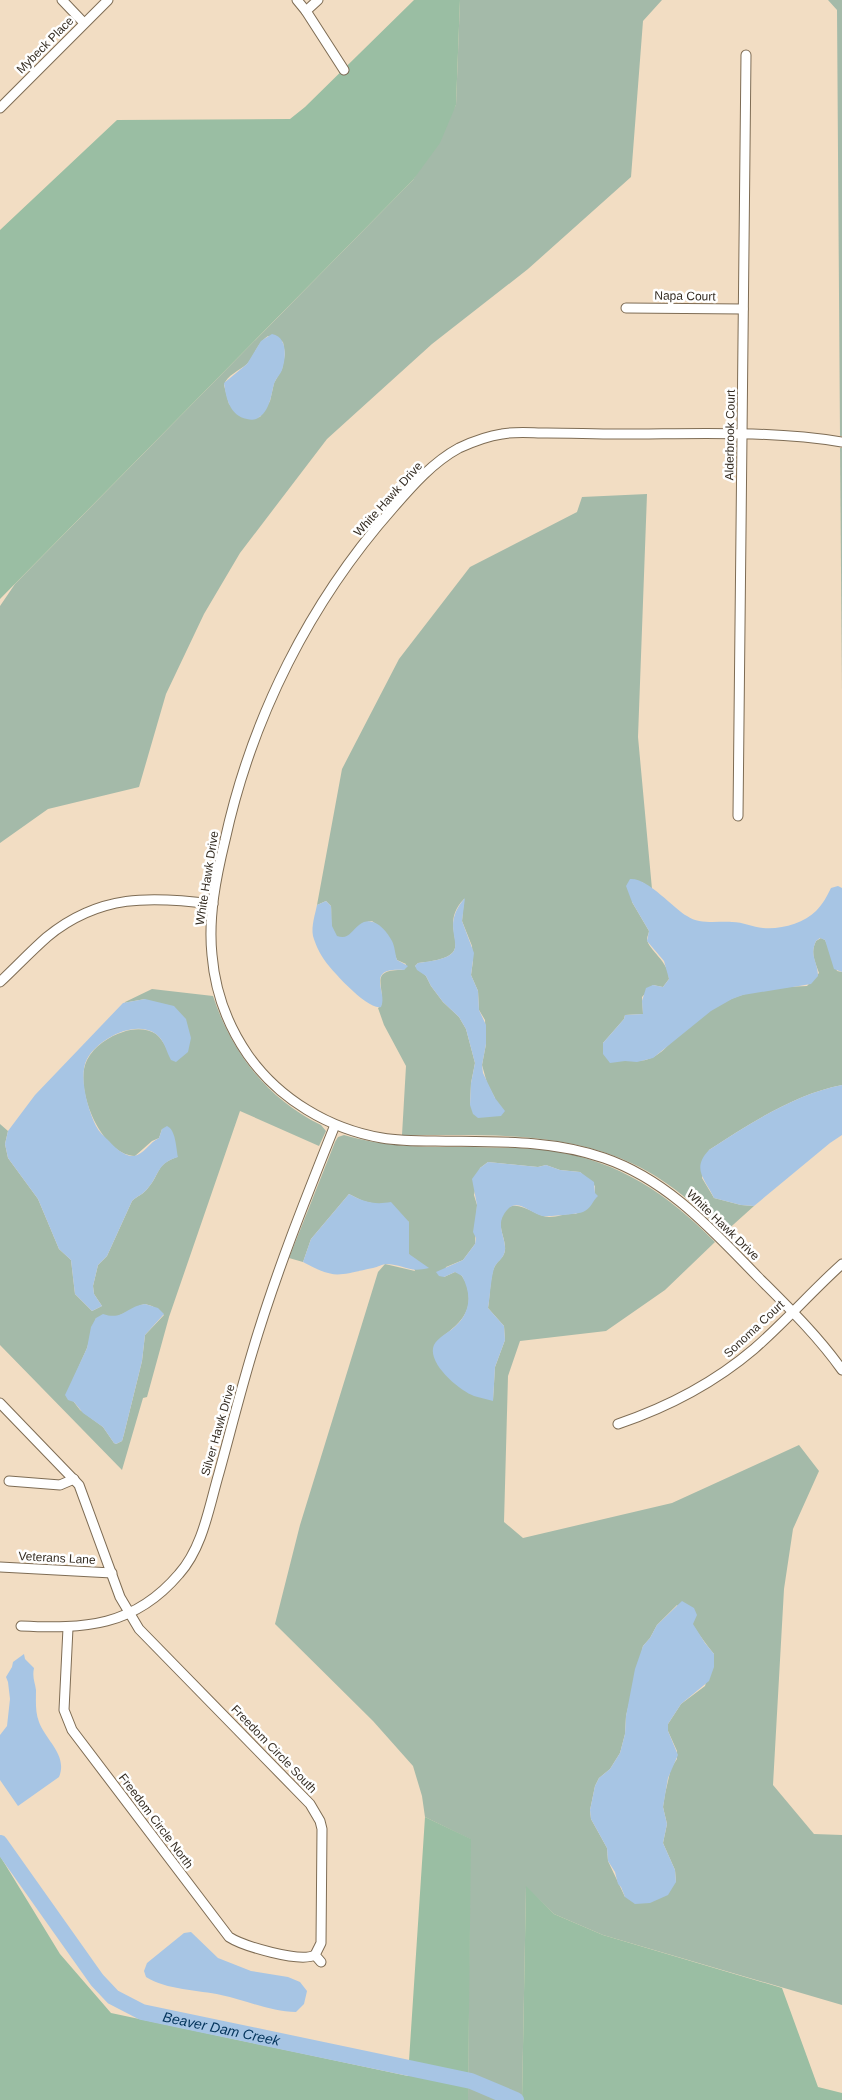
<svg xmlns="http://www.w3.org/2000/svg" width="842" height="2100" font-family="Arial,sans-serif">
  <rect width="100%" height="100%" fill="#f2ddc3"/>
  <g fill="#a4baa9" fill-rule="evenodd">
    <path d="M460 0H662L643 21 631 177 528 269 432 344 327 439 240 553 204 614 166 694 139 787 48 809 0 843V606L15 584 413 180 456 105ZM268 336 283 342 285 354 282 369 274 383 270 401 260 417 248 419 229 404 224 385C227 375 239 371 247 364 255 355 257 343 268 336Z"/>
    <path d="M828 0H842V436H840L837 10Z"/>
    <path d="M840 448H842V691Z"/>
    <path d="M647 494 638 737 652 889 642 882 632 902 649 931C649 934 647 936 647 939 648 950 669 961 669 979L663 987 653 985 642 997 643 1014 625 1015 624 1019 603 1043 621 1061C631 1059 641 1063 651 1058 662 1054 669 1043 678 1036 694 1023 712 1007 731 999 754 989 783 987 807 986L819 973C815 961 810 953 816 941L821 938 825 940 827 944 837 971 842 972V1085C795 1094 749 1124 709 1150L702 1178 714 1198 741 1205 754 1206 724 1233C703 1212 682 1193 657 1177 580 1128 489 1136 402 1135L406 1066 384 1025 378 1008 381 1006C386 986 367 969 404 970L406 964 397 960C390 940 391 935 372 921 362 922 360 927 353 933 350 936 345 938 341 938 328 937 332 915 331 906L326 901 317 905 342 769 399 659 470 567 577 512 582 497ZM464 899 462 921 472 946 473 961 471 975 478 991 479 1010 485 1020 486 1044 482 1065 487 1083 495 1098 470 1105 471 1083 475 1063 466 1029 459 1017 443 1002 431 986 426 976 415 966 418 963C488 956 432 932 464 899Z"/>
    <path d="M152 989 213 996C231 1051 267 1099 321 1125L326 1131 319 1146 240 1111 169 1317 147 1397 143 1398 122 1470 0 1345V1124L8 1131 5 1144 8 1158 38 1199 59 1249 71 1260 75 1294 92 1311 102 1306 94 1294 93 1286 98 1265 107 1256 132 1201C137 1196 144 1194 148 1188 161 1173 155 1165 177 1157L162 1129 159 1138 152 1141 135 1156C101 1155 73 1087 87 1060 94 1046 110 1036 123 1032 133 1028 148 1028 156 1034 166 1042 167 1054 176 1062L145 999 123 1003ZM145 1304 152 1306 164 1315 145 1335 142 1361 124 1434 122 1441 116 1444 114 1443 103 1427 80 1410 67 1393 87 1348 96 1318 116 1317 141 1305Z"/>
    <path d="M344 1135C389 1148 426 1147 472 1147 499 1148 526 1147 552 1151 619 1161 668 1194 715 1242L665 1290 606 1331 520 1341 508 1376 504 1522 523 1538 672 1503 799 1445 819 1471 793 1529 784 1589 773 1785 814 1834 842 1835V2005L603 1935 554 1914 526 1887 522 2100H468L470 1839 425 1817 422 1796 413 1766 373 1721 275 1624 300 1525 378 1272 385 1264 415 1271 409 1254V1222L376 1204 363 1201 349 1194 311 1239 303 1262 289 1258 335 1142 338 1137ZM488 1162 538 1167 546 1165 560 1170 580 1172 595 1186V1193L576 1214C566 1213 559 1217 549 1217 534 1217 509 1190 501 1220 499 1230 506 1240 505 1250 504 1258 498 1260 495 1266 490 1274 490 1298 488 1308L504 1326 505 1340 495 1367 493 1400 442 1337C462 1322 475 1309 466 1283 463 1277 461 1273 455 1272L444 1277 446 1267 463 1260 475 1244 477 1205 474 1195 480 1168ZM677 1605C690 1620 701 1638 714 1654L705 1686 681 1704 668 1724V1731L677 1751V1759L671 1768 665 1794 663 1807 667 1824 663 1843 675 1870 676 1882 625 1897 608 1861 607 1848 591 1819 590 1810 595 1786 599 1778 610 1769 620 1753 625 1734 626 1716 643 1646 650 1638 657 1625Z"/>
  </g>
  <g fill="#9abea3">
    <path d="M414 0H460L456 105 440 143 413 180 0 599V230L117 120 290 119 305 107Z"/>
    <path d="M425 1817 471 1839 468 2100H0V1856L60 1954 111 2013 408 2076Z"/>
    <path d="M526 1886 554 1914 603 1935 782 1988 818 2087 842 2093V2100H522Z"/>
  </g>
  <g fill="#a7c5e4">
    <path d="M272 334C288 337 286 358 282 370 280 375 276 378 274 384 271 395 270 411 258 418 255 420 251 420 247 419 230 416 226 398 224 383L247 364 261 341Z"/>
    <path d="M630 879C647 877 673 908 687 916 700 925 718 921 732 922 743 922 753 927 763 928 780 930 804 923 816 911 823 904 827 896 831 888L838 886 842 888V972L834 969 825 940 820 938 816 941C809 956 818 962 818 976L811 984 743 995 732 999 711 1011 653 1058 637 1062 625 1061 610 1063 603 1054V1043L624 1019 625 1015 643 1014 642 1001 646 988 653 985 663 987 669 979 664 961 647 941 649 931 632 902 626 886Z"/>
    <path d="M465 898 462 921 474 953 471 975 478 991 479 1010 486 1025V1044L482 1065 483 1073 495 1098 505 1111 501 1116 478 1118 473 1114 470 1105 471 1083 475 1063 466 1029 459 1017 443 1002 431 986 426 976 417 970 415 966 418 963C488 955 431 936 465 898Z"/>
    <path d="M326 901 331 906 332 926 337 936C349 940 351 931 359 925 373 914 386 930 392 941 395 947 395 954 397 960L408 966 404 970C363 967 389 993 381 1007 368 1011 330 969 323 958 319 952 315 943 313 936 311 926 315 915 317 905Z"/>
    <path d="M145 999 174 1006 186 1019 191 1038 188 1052 176 1062 171 1060C166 1051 165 1041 156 1034 135 1019 98 1039 87 1059 78 1076 88 1110 96 1126 99 1132 104 1136 109 1141 114 1147 125 1157 134 1156 143 1155 150 1142 159 1138L162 1129 167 1126C176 1130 176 1148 178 1157 157 1163 160 1174 148 1188 144 1194 137 1196 132 1201L107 1256 98 1265 93 1286 94 1294 102 1306 92 1311 75 1294 71 1260 59 1249 38 1199 8 1158 5 1144 8 1131 35 1095 123 1003Z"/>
    <path d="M842 1085V1135L830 1143 754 1206 741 1205 714 1198C705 1179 691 1169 709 1150 749 1124 795 1094 842 1085Z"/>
    <path d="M488 1162 538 1167 546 1165 560 1170 580 1172 594 1182 595 1193 598 1196C593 1200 591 1209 583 1212 579 1214 546 1217 542 1216 528 1212 514 1194 503 1216 497 1227 506 1239 505 1250 504 1258 499 1260 495 1266 491 1274 490 1298 488 1308L504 1326 505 1340 495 1367 493 1401C487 1399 480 1398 474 1396 460 1391 426 1363 434 1345 437 1339 445 1334 451 1330 470 1316 473 1296 462 1276L455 1272 444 1277 439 1276 436 1272 463 1260 475 1244 476 1238 473 1232 477 1205 472 1179 480 1168Z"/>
    <path d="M349 1194C364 1202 374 1205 391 1202L409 1222V1254L429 1268C408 1273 405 1265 387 1264 382 1264 378 1267 373 1268 338 1275 336 1280 303 1262L311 1239Z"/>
    <path d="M145 1304 158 1308 164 1314 145 1335 142 1361 124 1434 122 1441 116 1444 114 1443 103 1427 83 1413 74 1402 68 1400 65 1395 87 1348 91 1327 96 1318 103 1314C123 1321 127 1306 145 1304Z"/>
    <path d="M682 1601 694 1608 697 1615 693 1624 705 1643 714 1654V1667L709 1681 681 1704 668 1724V1731L678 1755 668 1778 663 1807 667 1824 663 1843 675 1870 676 1882 668 1895 650 1903 635 1904 625 1897 621 1887 618 1884 615 1872 608 1861 607 1848 591 1819 590 1810 595 1786 599 1778 610 1769 620 1753 625 1734 626 1716 635 1669 643 1646 650 1638 657 1625Z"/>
    <path d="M24 1654 25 1659 34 1668C32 1678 35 1682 36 1690 36 1700 35 1712 39 1722 46 1741 68 1755 59 1777L18 1806 0 1780V1735L7 1726 10 1699 8 1682 6 1677 12 1667 13 1662Z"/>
    <path d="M191 1932 218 1958 251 1971 288 1977 300 1982 307 1991 304 2004 296 2012C271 2012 246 2000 221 1995 199 1990 166 1990 146 1977L144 1971 147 1963 184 1933Z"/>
  </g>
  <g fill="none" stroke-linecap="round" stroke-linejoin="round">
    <path stroke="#a7c5e4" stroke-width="16" id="s1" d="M0 1843 97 1980 113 1997 142 2012 471 2081 516 2100"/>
    <defs>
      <g id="street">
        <path d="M62 0 84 23"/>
        <path d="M297 0 306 11 344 70"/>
        <path d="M306 11 318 0"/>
        <path d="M0 108 108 0"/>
        <path d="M626 308 743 309"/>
        <path d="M842 442C768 430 693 434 618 434 594 434 571 433 547 433 532 433 516 431 502 434 488 436 472 442 459 448 433 462 412 486 393 508 310 602 252 717 225 840 216 877 208 917 212 955 215 991 228 1026 248 1055 279 1099 329 1129 382 1138 399 1141 417 1141 435 1141 492 1142 549 1139 604 1158 668 1180 712 1230 758 1277 788 1307 818 1336 842 1370"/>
        <path d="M738 816 746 55"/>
        <path d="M0 982C16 967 31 951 47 937 99 894 151 896 213 904"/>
        <path d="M0 1403 79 1485 120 1597 139 1629 310 1804 320 1821 322 1829 321 1943 315 1955 321 1962"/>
        <path d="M618 1424C668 1407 714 1383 754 1349 785 1322 812 1291 842 1264"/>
        <path d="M9 1481 60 1485 74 1479"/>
        <path d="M0 1567 112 1573"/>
        <path d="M21 1626C84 1629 134 1627 179 1574 203 1547 209 1507 219 1473 230 1433 240 1393 252 1353 275 1275 305 1200 335 1125"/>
        <path d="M68 1628 64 1710 72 1730 229 1937C243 1946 300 1963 315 1955"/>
      </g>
    </defs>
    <use href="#street" stroke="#7e6c54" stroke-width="11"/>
    <use href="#street" stroke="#fff" stroke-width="9"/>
  </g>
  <g text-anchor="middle" stroke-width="5" stroke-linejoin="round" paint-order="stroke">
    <g font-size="12" fill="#362e24" stroke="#fff">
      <text transform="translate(45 45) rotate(-45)" y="4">Mybeck Place</text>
      <text transform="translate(685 296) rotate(1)" y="4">Napa Court</text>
      <text transform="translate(730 435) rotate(-89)" y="4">Alderbrook Court</text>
      <text transform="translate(388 499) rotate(-48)" y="4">White Hawk Drive</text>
      <text transform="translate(207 878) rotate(-81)" y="4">White Hawk Drive</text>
      <text transform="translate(723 1225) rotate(44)" y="4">White Hawk Drive</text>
      <text transform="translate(754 1329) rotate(-43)" y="4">Sonoma Court</text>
      <text transform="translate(218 1430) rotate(-74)" y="4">Silver Hawk Drive</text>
      <text transform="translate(57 1558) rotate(3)" y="4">Veterans Lane</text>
      <text transform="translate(274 1749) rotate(46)" y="4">Freedom Circle South</text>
      <text transform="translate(156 1821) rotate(53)" y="4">Freedom Circle North</text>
    </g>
    <g font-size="14" font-style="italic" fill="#02335a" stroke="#fff">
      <text dy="5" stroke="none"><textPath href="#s1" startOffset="305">Beaver Dam Creek</textPath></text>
    </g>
  </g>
</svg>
